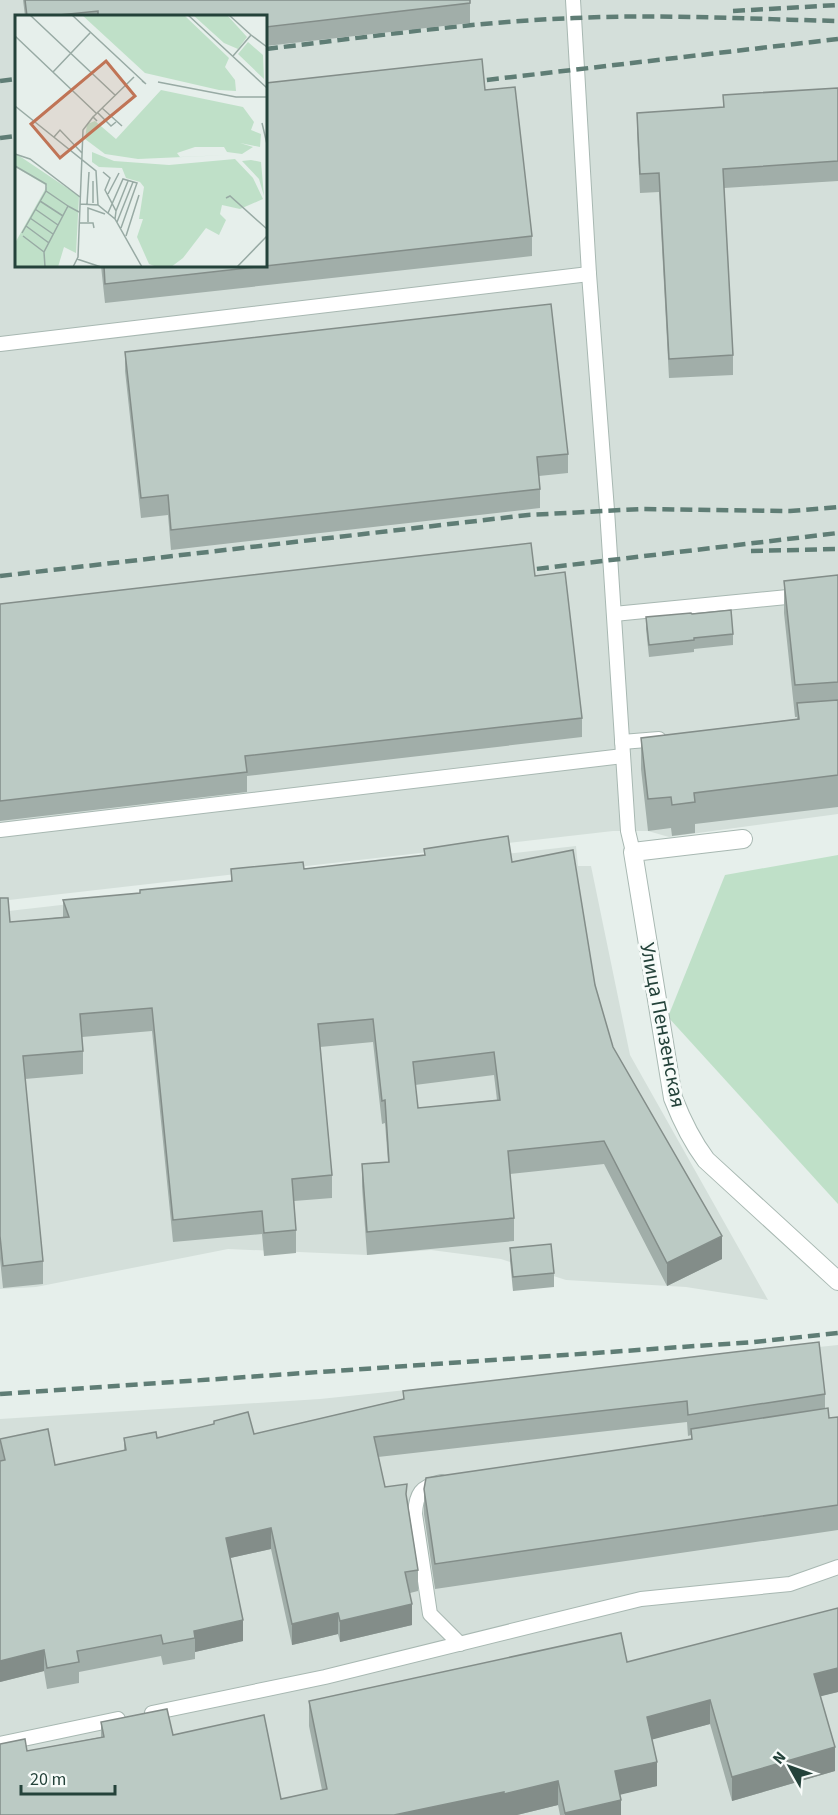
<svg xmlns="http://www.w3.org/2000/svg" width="838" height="1815" font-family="'Source Sans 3',sans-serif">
  <rect width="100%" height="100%" fill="#e6efeb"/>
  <g fill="#d4dfda" fill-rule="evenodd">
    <path d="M0 0H838V814L669 837 648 831H613L0 901ZM16 16H266V266H16Z"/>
    <path d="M576 846 578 866H591L630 1055 768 1300 686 1287 566 1280 501 1259 431 1250 367 1255 228 1249 36 1287 0 1289V912Z"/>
    <path d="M838 1345V1815H0V1419L320 1399Z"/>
  </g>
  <path fill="#bfe0c8" d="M838 855V1204L668 1017 725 875Z"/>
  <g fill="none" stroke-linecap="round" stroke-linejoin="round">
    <defs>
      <g id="lane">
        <path d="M573 0 589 274 607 510 628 831 633 852"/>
        <path d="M0 344 589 274"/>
        <path d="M614 614 838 592"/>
        <path d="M622 742 659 739"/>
        <path d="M0 830 623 756"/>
        <path d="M441 1482C421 1486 416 1494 415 1514L430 1614 460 1644"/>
        <path d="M152 1713 325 1677 641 1599 790 1584 838 1567"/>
        <path d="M0 1744 118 1719"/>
      </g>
      <path id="street" d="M743 839 633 852 673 1098C682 1121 691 1140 706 1160L838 1281"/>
    </defs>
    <use href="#lane" stroke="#a8b8b2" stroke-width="16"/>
    <use href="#street" stroke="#a8b8b2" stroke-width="20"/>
    <use href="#lane" stroke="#fff" stroke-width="14"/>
    <use href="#street" stroke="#fff" stroke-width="18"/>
    <g stroke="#5f7d75" stroke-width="4.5" stroke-dasharray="12 6" stroke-linecap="butt">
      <path d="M733 11 838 5"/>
      <path d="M266 49C368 37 471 22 574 18 662 14 750 19 838 21"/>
      <path d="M0 81 16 79"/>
      <path d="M469 82 838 39"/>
      <path d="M0 138 16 136"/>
      <path d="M751 551 838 549"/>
      <path d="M519 571 838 533"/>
      <path d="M0 576 528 515 641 509 790 511 838 507"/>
      <path d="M0 1394 754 1342 838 1333"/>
    </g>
  </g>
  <g fill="#a1aea9" fill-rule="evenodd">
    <path d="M23 0H470V23L266 46V16H25Z"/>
    <path d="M838 88V181L724 188 733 355V375L669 378 659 192 640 193 637 132V113L723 107V95Z"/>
    <path d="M485 90 532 236V256L105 303 101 266H266Z"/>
    <path d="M125 352 568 454V473L539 476 540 489V508L171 550 168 515 141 518 125 371Z"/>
    <path d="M838 575V807L695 824V833L672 836 671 828 648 831 641 769V738L797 719V717H795L784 613V581Z"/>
    <path d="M535 576 582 718V737L247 776V792L0 821V604Z"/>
    <path d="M692 614 733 634V645L694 649V652L649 657 646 629V617Z"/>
    <path d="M424 849 512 862 595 985 613 1047 722 1259 667 1286 604 1164 510 1174 514 1218V1241L367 1255 362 1187V1164L388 1162 385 1123 382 1124 373 1042 320 1047 332 1175V1198L294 1201 296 1230V1253L264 1256 262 1234 173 1242 152 1031 82 1037 83 1051V1074L25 1079 43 1261V1284L3 1288 0 1259V898L10 922 63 917V900L140 893 231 881V869H304L424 856ZM494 1075 497 1100 418 1108 415 1085Z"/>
    <path d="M510 1248 554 1273V1287L513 1291 510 1261Z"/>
    <path d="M403 1391 825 1394V1409L829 1418 838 1417V1530L435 1589 424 1514V1489L691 1439V1435L688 1436 687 1422 378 1457 385 1487 407 1498 418 1570V1591L410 1593 412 1625 340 1642 338 1634 292 1645 271 1549 230 1558 243 1641 195 1652V1659L163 1665 161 1656 79 1672V1683L47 1689 44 1671 0 1682V1439L55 1465 124 1451V1438L254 1434 403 1399Z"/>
    <path d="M627 1662 838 1692 820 1696 835 1771 732 1801 710 1724 652 1739 657 1786 620 1794 621 1815H560L558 1805 517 1815H0L27 1751 101 1737V1722L173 1735 281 1799 322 1790 309 1726V1701Z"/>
  </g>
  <g fill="#838d89">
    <path d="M722 1236V1259L667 1286V1263Z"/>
    <path d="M271 1528V1549L226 1559V1538Z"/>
    <path d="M412 1604V1625L340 1642V1621Z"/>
    <path d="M338 1613V1634L292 1645V1624Z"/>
    <path d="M243 1620V1641L195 1652V1638L194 1631Z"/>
    <path d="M44 1650V1671L0 1682V1661Z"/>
    <path d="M838 1668V1692L814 1698V1674Z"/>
    <path d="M710 1700V1724L647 1741V1717Z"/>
    <path d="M835 1747V1771L732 1801V1777Z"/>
    <path d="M657 1762V1786L615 1796V1771Z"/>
    <path d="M558 1781V1805L517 1815H504V1794Z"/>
    <path d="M504 1792V1815H394Z"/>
    <path d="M621 1800V1815H565V1813Z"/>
  </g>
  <g fill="#bbcac4" stroke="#838d89" stroke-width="1.5" fill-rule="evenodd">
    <path d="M25 0H470V3L266 27V16H98V11L49 16H27Z"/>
    <path d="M482 59 485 90 515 87 532 236 105 284 104 266H266V83Z"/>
    <path d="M838 88V161L723 169 733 355 669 359 659 173 640 174 637 113 724 107 723 95Z"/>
    <path d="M551 304 568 454 537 457 540 489 171 530 168 495 141 498 125 352Z"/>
    <path d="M531 543 535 576 565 572 582 718 245 756 247 772 0 801V604Z"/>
    <path d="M838 575V682L795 685 784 581Z"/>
    <path d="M731 610 733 634 694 638V640L649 645 646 617 691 613 692 614Z"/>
    <path d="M838 700V775L694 793 695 802 672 805 671 797 648 799 641 738 799 719 797 703Z"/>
    <path d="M508 836 512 862 573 850 595 985 613 1047 722 1236 667 1263 604 1141 508 1151 514 1218 367 1232 362 1164 389 1162 385 1100 382 1101 373 1019 318 1024 332 1175 292 1179 296 1230 264 1233 262 1211 173 1220 152 1008 80 1014 83 1051 23 1056 43 1261 3 1266 0 1236V898H8L10 922 69 917 63 900 140 893V890L232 881 231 869 303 862 304 869 425 855 424 849ZM494 1052 500 1100 418 1108 413 1062Z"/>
    <path d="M551 1244 554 1273 513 1277 510 1248Z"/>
    <path d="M819 1342 825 1394 688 1415 687 1401 374 1437 385 1487 407 1484 406 1494 418 1570 405 1572 412 1604 340 1621 338 1613 292 1624 271 1528 226 1538 243 1620 194 1631 195 1638 163 1644 161 1635 77 1651 79 1662 47 1668 44 1650 0 1661V1461L5 1460 0 1439 48 1429 55 1465 126 1450 124 1438 156 1432 157 1438 214 1424V1421L248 1412 254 1434 404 1399 403 1391Z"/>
    <path d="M828 1408 829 1418 838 1417V1505L435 1564 424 1489 426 1478 692 1439 691 1429Z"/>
    <path d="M838 1608V1668L814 1674 835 1747 732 1777 710 1700 647 1717 657 1762 615 1771 621 1800 565 1813 558 1781 504 1794V1792L394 1815H0V1744L25 1739 27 1751 104 1737 101 1722 167 1709 173 1735 264 1715 281 1799 327 1789 309 1701 621 1633 627 1662Z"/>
  </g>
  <g text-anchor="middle" stroke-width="6" stroke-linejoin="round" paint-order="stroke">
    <g font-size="21" fill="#24423a" stroke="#f7fbf9">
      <text transform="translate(663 1025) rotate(79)" y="7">Улица Пензенская</text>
    </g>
  </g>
  <g transform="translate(15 15)">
    <rect width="252" height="252" fill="#e6efeb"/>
    <path d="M67 0H169L214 43 210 52 220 65 221 76 204 75 130 58ZM178 0H212L232 22 223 34 209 28ZM233 27 248 40 249 64 223 39ZM146 75 228 92 239 107 236 115 246 119 245 132 225 128 238 132 227 139 212 137 209 132H180L162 138 165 142 213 140 123 144 90 139 70 124 72 109 80 106 101 124ZM77 137 99 146 154 150 220 144 238 163 248 184 225 194 207 190 205 199 211 205 204 220 191 213 168 243 156 252H142L134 249 122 222 128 204H124L129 172 125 167 111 163 107 153 84 152 77 147ZM0 138 64 181 61 238 49 232 43 252H0V228L32 171 0 152ZM236 145 246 147 249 181 244 164 227 146Z" fill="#bfe0c8"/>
    <path fill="none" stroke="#98aaa4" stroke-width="1.5" d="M15 0 100 80M57 0 131 69 127 66M173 0 252 73M214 0 236 20 218 41M236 20 252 32M0 21 81 98M38 57 75 18M143 67 221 82H252M0 91 81 156 83 190M87 93 107 111M82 97 96 111 101 107M78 102 119 62M247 108 252 129M39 122 45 115 67 138M0 139 15 144 65 182M0 151 31 169V176M88 157 95 163 90 175 101 196 100 204M93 179 104 158M211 183 215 181 252 214M25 186 48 201M78 188V166M65 189 83 190 100 204 127 252M72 189 74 157M20 194 43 210M101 196 113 166M93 198 108 164 122 168 106 213M15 203 38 219M73 207V193L90 199M102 207 118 167M64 208H78L79 213M11 211 34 228M7 218 31 176 53 191M8 221 29 237M111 221 124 180M62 244 86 252M30 252 29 237 53 191 64 197M58 252 63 242 68 115 78 102 82 106M222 252 252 221"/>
    <path fill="#c07456" fill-opacity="0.15" stroke="#c07456" stroke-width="3" d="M91 46 120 81 45 143 16 109Z"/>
    <rect width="252" height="252" fill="none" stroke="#24423a" stroke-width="3"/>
  </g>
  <g transform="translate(790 1767) rotate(310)" stroke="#f7fbf9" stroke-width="4.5" paint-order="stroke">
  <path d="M0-4.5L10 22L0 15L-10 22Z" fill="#24423a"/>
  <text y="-9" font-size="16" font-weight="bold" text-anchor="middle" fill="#24423a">N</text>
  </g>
  <path d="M21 1785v9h94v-9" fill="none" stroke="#24423a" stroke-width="3"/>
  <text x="30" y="1785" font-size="18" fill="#24423a" stroke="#f7fbf9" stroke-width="4.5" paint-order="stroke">20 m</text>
</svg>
